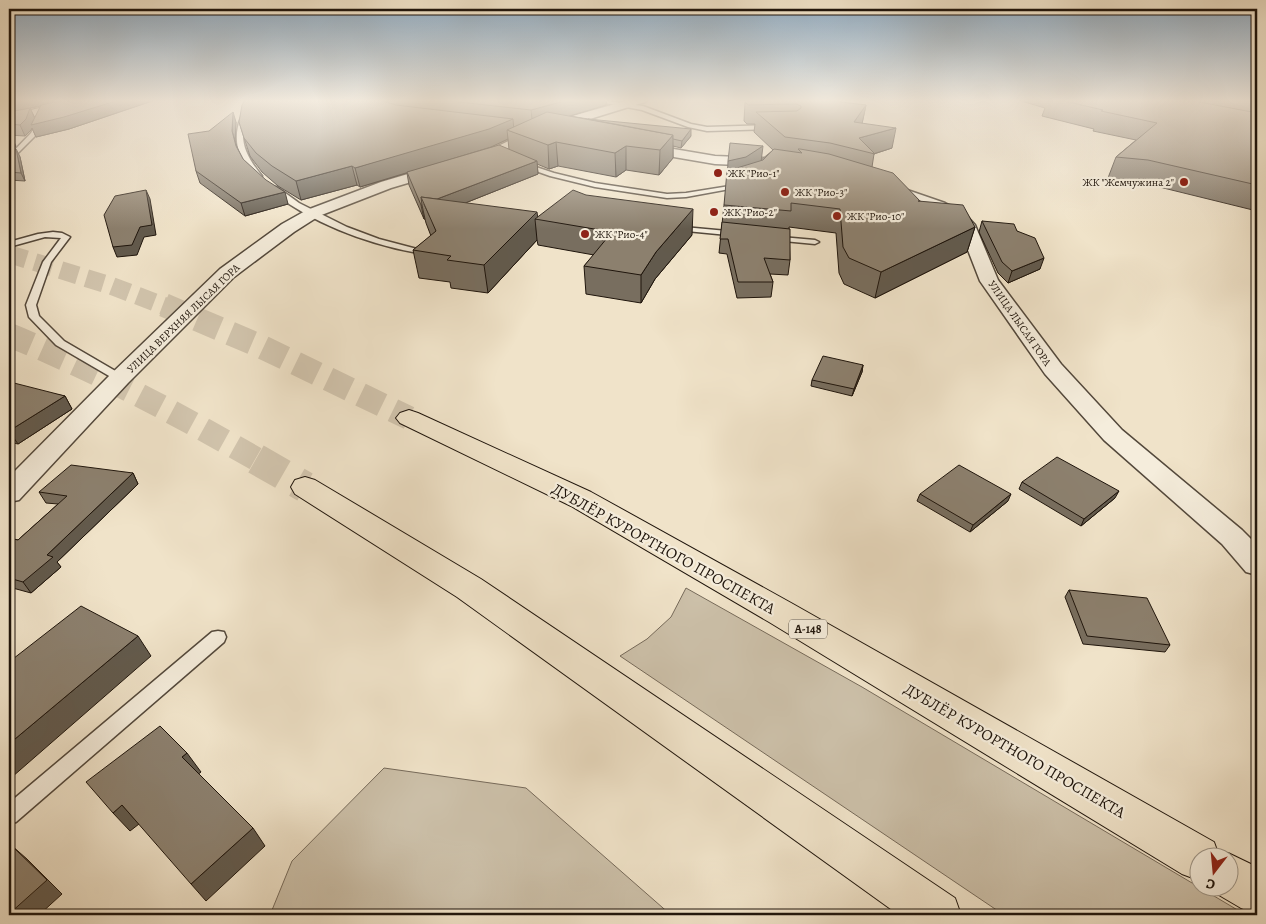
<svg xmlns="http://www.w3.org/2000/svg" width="1266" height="924" font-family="Alegreya,serif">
  <rect width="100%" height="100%" fill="#f0e3c9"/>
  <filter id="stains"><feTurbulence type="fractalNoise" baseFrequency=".004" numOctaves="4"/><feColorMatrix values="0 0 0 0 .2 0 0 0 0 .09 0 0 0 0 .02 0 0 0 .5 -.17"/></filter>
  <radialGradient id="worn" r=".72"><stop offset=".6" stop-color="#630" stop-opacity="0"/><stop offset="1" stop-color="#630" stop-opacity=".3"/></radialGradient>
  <g fill="#ccc0a9" stroke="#766a5a">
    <path d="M686 588 862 687 1246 915H1004L620 656 647 639 671 617Z"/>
    <path d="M384 768 526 788 671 915H270L292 861Z"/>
  </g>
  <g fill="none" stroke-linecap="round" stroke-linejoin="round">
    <path stroke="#d1c4ad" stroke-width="18" stroke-dasharray="18 9" stroke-linecap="butt" d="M9 254 112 286 167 307"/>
    <g stroke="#d1c4ad" stroke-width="24" stroke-dasharray="24 12" stroke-linecap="butt">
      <path d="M164 305 262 347 409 418"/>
      <path d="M9 335C96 370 177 414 258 460"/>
    </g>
    <path stroke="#d1c4ad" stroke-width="31" stroke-dasharray="31 16" stroke-linecap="butt" d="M256 459 305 487"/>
    <defs>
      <g id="lane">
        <path d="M252 100H258C235 129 240 149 262 176L259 178C253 175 249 170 245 164 231 142 236 119 252 100Z"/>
        <path d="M589 100H601L643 106 691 124 707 127 772 125 775 127 772 129 707 131 688 127 642 110Z"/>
        <path d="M40 118 45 119 36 135 9 162V156L31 133Z"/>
        <path d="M521 162 554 173 595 183 667 194 686 193 742 184 746 186 686 197 667 198 595 187 550 176 519 165 518 164Z"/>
        <path d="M271 187H277L299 203 347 227 379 239 417 249 413 252C365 243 310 222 271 191Z"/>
        <path d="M673 226 738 232 742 234 738 236 676 230H673Z"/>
        <path d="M53 232 62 233 70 237 51 262 36 305 39 316 64 341 124 376 125 378 124 380H116L56 345 29 317 26 305 43 262 61 238 45 237 9 247V242L38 234Z"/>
        <path d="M770 236 815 240 819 242 815 244 773 240H770Z"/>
        <path d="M218 631 224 632 226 637 224 642 16 822 9 824V803L212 632Z"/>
      </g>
      <g id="street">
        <path d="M629 100H647L645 102 551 131 502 155 391 188 319 216 294 232 234 277 128 383 19 500 9 502V477L112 373 220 269 282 224 307 210 381 182 492 149 541 125Z"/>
        <path d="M638 143 715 156 763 158 768 159 770 162 768 165 763 166 715 164 633 150 631 147Z"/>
        <path d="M884 182 945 203 964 213 975 225 998 280 1061 364 1122 430 1242 530 1257 545V575L1246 572 1222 544 1104 440 1045 374 980 281 959 227 952 219 933 209 879 190 876 187 879 184Z"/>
      </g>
      <path id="secondary" d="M74 100H95L93 103 9 123V115Z"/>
      <g id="primary">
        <path d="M409 410 418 413 591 492 793 604 1214 842 1219 856 1228 853 1257 867V915L1241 908 1212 891 1210 886H1228V856H1198V880L1182 874 769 622 571 506 400 423 396 418 400 413Z"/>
        <path d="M305 477 315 480 481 579 955 898 961 915H899L457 597 295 494 291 487 295 480Z"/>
      </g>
    </defs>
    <use href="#lane" stroke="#53483b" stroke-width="3"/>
    <use href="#street" stroke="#53483b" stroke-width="3"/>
    <use href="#secondary" stroke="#1f150c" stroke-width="2"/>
    <use href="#primary" stroke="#1f150c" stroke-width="2"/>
    <use href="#lane" fill="#f5eddc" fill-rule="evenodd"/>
    <use href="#street" fill="#f5eddc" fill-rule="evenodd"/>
    <use href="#secondary" fill="#f5eddc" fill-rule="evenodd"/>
    <use href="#primary" fill="#f0e3c9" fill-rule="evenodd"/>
  </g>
  <g fill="#786e5f" stroke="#1f150c" fill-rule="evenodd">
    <path d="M9 100H155L69 129 36 137 32 128 31 130 25 136 9 135ZM41 106 35 118 30 108Z"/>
    <path d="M245 100H606V105L570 116 691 136 681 148 673 146V158L659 175 626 170 616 177 558 166 549 169 537 164 538 174 465 203 538 217 692 235 655 279 641 303 586 294 584 266 594 255 538 245 537 240 488 293 451 288 450 282 419 278 413 250 431 236 426 223 425 219H424L409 185 407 173 360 187 357 185 301 200 278 186 262 172 250 156 239 122ZM508 139 509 150 491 147Z"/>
    <path d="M1018 100H1257V211L1139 182 1108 178 1116 157 1136 140 1093 131 1094 129 1042 116 1045 108Z"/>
    <path d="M745 102 866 105 862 123 892 148 874 154 872 167 920 201 975 227 967 252 875 298 844 284 839 273 836 233 789 227 790 260 788 275 770 274 773 282 771 297 737 298 727 254 719 253 724 205 761 160 773 150 754 132 755 124H747L744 121Z"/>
    <path d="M236 122 235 142 237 147 243 159 288 204 245 216 200 183 196 171 209 131Z"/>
    <path d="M9 139 16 146 11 151 16 149 20 157 25 181 9 180Z"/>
    <path d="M982 221 1017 231 1040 269 1008 283 998 273 979 232Z"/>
    <path d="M863 365 862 372 852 396 811 386 812 380Z"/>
    <path d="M9 386 65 396 72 409 18 444 9 442Z"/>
    <path d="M133 473 138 484 57 562 61 567 31 593 9 587V538L18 540 58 504 46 503 39 492Z"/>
    <path d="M1022 482 1115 498 1081 526 1019 489Z"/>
    <path d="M920 494 1008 501 970 532 917 501Z"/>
    <path d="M1069 590 1170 645 1165 652 1083 644 1065 597Z"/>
  </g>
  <g fill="#625a4d" stroke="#1f150c">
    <path d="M16 100H67L30 108 35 119 119 100H155L69 129 36 137 32 128 31 130 25 136 20 125 9 114V101Z"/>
    <path d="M568 100H606V105L533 127 531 110Z"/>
    <path d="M866 105 862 124 854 122Z"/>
    <path d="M233 112 236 122 235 142 240 157 232 131Z"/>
    <path d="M513 119 514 132 507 130 508 139 491 147 360 187 355 168Z"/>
    <path d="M896 128 892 148 873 154 859 138Z"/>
    <path d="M691 129V136L681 148 682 141Z"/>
    <path d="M673 135V158L659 175 660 150Z"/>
    <path d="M12 138 16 146 9 154V141Z"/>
    <path d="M556 142 558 166 549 169 548 145Z"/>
    <path d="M626 146V170L616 177 615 153Z"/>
    <path d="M763 146 760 170 727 185 728 161Z"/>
    <path d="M16 149 20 157 25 181 21 173Z"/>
    <path d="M537 161 538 174 430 217 424 204Z"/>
    <path d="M352 166 357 185 301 200 296 181Z"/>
    <path d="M146 190 150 199 156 235 144 237 137 255 117 257 113 247Z"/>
    <path d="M285 192 288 204 245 216 241 203Z"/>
    <path d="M421 205H422L425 219H424Z"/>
    <path d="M693 209 692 235 655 279 641 303V275L656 252Z"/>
    <path d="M537 212 538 219H535L537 240 488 293 484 265Z"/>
    <path d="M975 227 967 252 875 298 881 272Z"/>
    <path d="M1044 258 1040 269 1008 283 1012 271Z"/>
    <path d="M863 365 862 372 852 396 854 389Z"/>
    <path d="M65 396 72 409 18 444 9 431Z"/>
    <path d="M133 473 138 484 57 562 61 567 31 593 23 582 47 555Z"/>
    <path d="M1119 491 1115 498 1081 526 1084 519Z"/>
    <path d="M1011 494 1008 501 970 532 973 525Z"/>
    <path d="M138 636 151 656 12 777 9 774V744Z"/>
    <path d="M187 753 201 772 196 776 182 757Z"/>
    <path d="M122 805 139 824 130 831 113 813Z"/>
    <path d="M253 828 265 846 206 901 191 884Z"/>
    <path d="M11 845 27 859 62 894 39 915H9Z"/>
  </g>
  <g fill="#8c806e" stroke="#1f150c">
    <path d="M64 100H119L64 117 31 125 41 105Z"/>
    <path d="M245 100H380L396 105 513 119 489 129 355 168 352 166 296 181 272 166 256 153 244 138 239 122 242 105Z"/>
    <path d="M441 100H568L531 110Z"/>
    <path d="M746 100H825L866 105 854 122 896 128 859 138 875 154 830 143 785 137 756 112 797 111 801 108V106L796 104 748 105 745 102Z"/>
    <path d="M1060 100H1189L1257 113V185L1148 160 1116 157 1157 123 1101 111 1103 110Z"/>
    <path d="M1243 100H1257V102Z"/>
    <path d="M30 108 26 119 20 125 9 124V112Z"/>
    <path d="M233 112 232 131 236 146 243 159 266 180 285 192 241 203 196 171 188 134 209 131Z"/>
    <path d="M547 112 673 135 660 150 626 146 615 153 556 142 548 145 507 130Z"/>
    <path d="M588 119 691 129 682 141 673 139V135Z"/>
    <path d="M730 143 763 146 746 157 728 161Z"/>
    <path d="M499 145 537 161 437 199 421 197 422 205H421L407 172Z"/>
    <path d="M16 149 21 173 9 172V152Z"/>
    <path d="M774 149 802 153 798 149H800L829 154 893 173 920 201H918L963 205 975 227 881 272 849 258 843 247 840 209 791 203V211L724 205 727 171 763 160Z"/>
    <path d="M146 190 152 225 140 227 132 245 113 247 104 215 115 196Z"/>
    <path d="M573 190 586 195 693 209 656 252 641 275 584 266 612 232 535 219Z"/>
    <path d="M421 197 537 212 484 265 447 260 451 256 413 250 436 231Z"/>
    <path d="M982 221 1014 224 1017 231 1035 238 1044 258 1012 271 1002 262Z"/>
    <path d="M722 222 790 229V260L764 258 773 282H738L728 239H720Z"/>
    <path d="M823 356 863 365 854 389 812 380Z"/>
    <path d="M14 383 65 396 9 431V386Z"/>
    <path d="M1057 457 1119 491 1084 519 1022 482Z"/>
    <path d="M71 465 133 473 47 555 53 557 23 582 9 578V538L18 540 67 496 39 492Z"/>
    <path d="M959 465 1011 494 973 525 920 494Z"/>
    <path d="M1069 590 1147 598 1170 645 1087 636Z"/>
    <path d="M81 606 138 636 9 744V662Z"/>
    <path d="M160 726 187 753 182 757 253 828 191 884 122 805 113 813 86 782Z"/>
    <path d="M11 845 47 880 9 914V847Z"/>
    <path d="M86 912 88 915H82Z"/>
  </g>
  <linearGradient id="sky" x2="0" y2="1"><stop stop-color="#8fabc2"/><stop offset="0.44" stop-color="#f8f2e7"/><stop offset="1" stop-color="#f8f2e7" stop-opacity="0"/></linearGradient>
  <rect width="1266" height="229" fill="url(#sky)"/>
  <g fill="#8f2418" stroke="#f5eddc" stroke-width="2">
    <circle cx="718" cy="173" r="5"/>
    <circle cx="1184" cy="182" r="5"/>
    <circle cx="785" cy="192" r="5"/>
    <circle cx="714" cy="212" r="5"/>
    <circle cx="837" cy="216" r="5"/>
    <circle cx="585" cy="234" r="5"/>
  </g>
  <g text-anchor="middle" stroke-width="4.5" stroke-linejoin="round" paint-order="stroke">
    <g font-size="11" fill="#1f150c" stroke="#f5eddc" text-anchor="start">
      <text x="728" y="177">ЖК "Рио-1"</text>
      <text x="1174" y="186" text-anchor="end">ЖК "Жемчужина 2"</text>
      <text x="795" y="196">ЖК "Рио-3"</text>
      <text x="724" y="216">ЖК "Рио-2"</text>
      <text x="847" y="220">ЖК "Рио-10"</text>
      <text x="595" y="238">ЖК "Рио-4"</text>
    </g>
    <g font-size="11" fill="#1f150c" stroke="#f5eddc">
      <text transform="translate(183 318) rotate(-44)" y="4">УЛИЦА ВЕРХНЯЯ ЛЫСАЯ ГОРА</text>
      <text transform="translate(1020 323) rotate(55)" y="4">УЛИЦА ЛЫСАЯ ГОРА</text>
    </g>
    <rect fill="#f5eddc" stroke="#5f564a" stroke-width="1" x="789" y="619.5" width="38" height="19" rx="4"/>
    <g font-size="12" font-weight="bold" fill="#1f150c">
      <text x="808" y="633">А-148</text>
    </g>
    <g font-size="16" fill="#1f150c" stroke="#f5eddc">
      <text transform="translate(664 548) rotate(29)" y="6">ДУБЛЁР КУРОРТНОГО ПРОСПЕКТА</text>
      <text transform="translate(1015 750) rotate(30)" y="6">ДУБЛЁР КУРОРТНОГО ПРОСПЕКТА</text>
    </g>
  </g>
  <rect width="1266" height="924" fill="none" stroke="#f0e3c9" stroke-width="30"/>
  <rect x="10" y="10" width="1246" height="904" fill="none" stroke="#1f150c" stroke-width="2.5"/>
  <rect x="15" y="15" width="1236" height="894" fill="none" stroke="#1f150c"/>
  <g transform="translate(1214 872) rotate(196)"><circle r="24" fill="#f5eddc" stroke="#9f9789"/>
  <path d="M0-4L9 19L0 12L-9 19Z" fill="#8f2418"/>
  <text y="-8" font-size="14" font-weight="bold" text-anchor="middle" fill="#1f150c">С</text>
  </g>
  <rect width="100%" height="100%" filter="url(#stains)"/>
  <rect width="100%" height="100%" fill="url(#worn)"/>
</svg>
